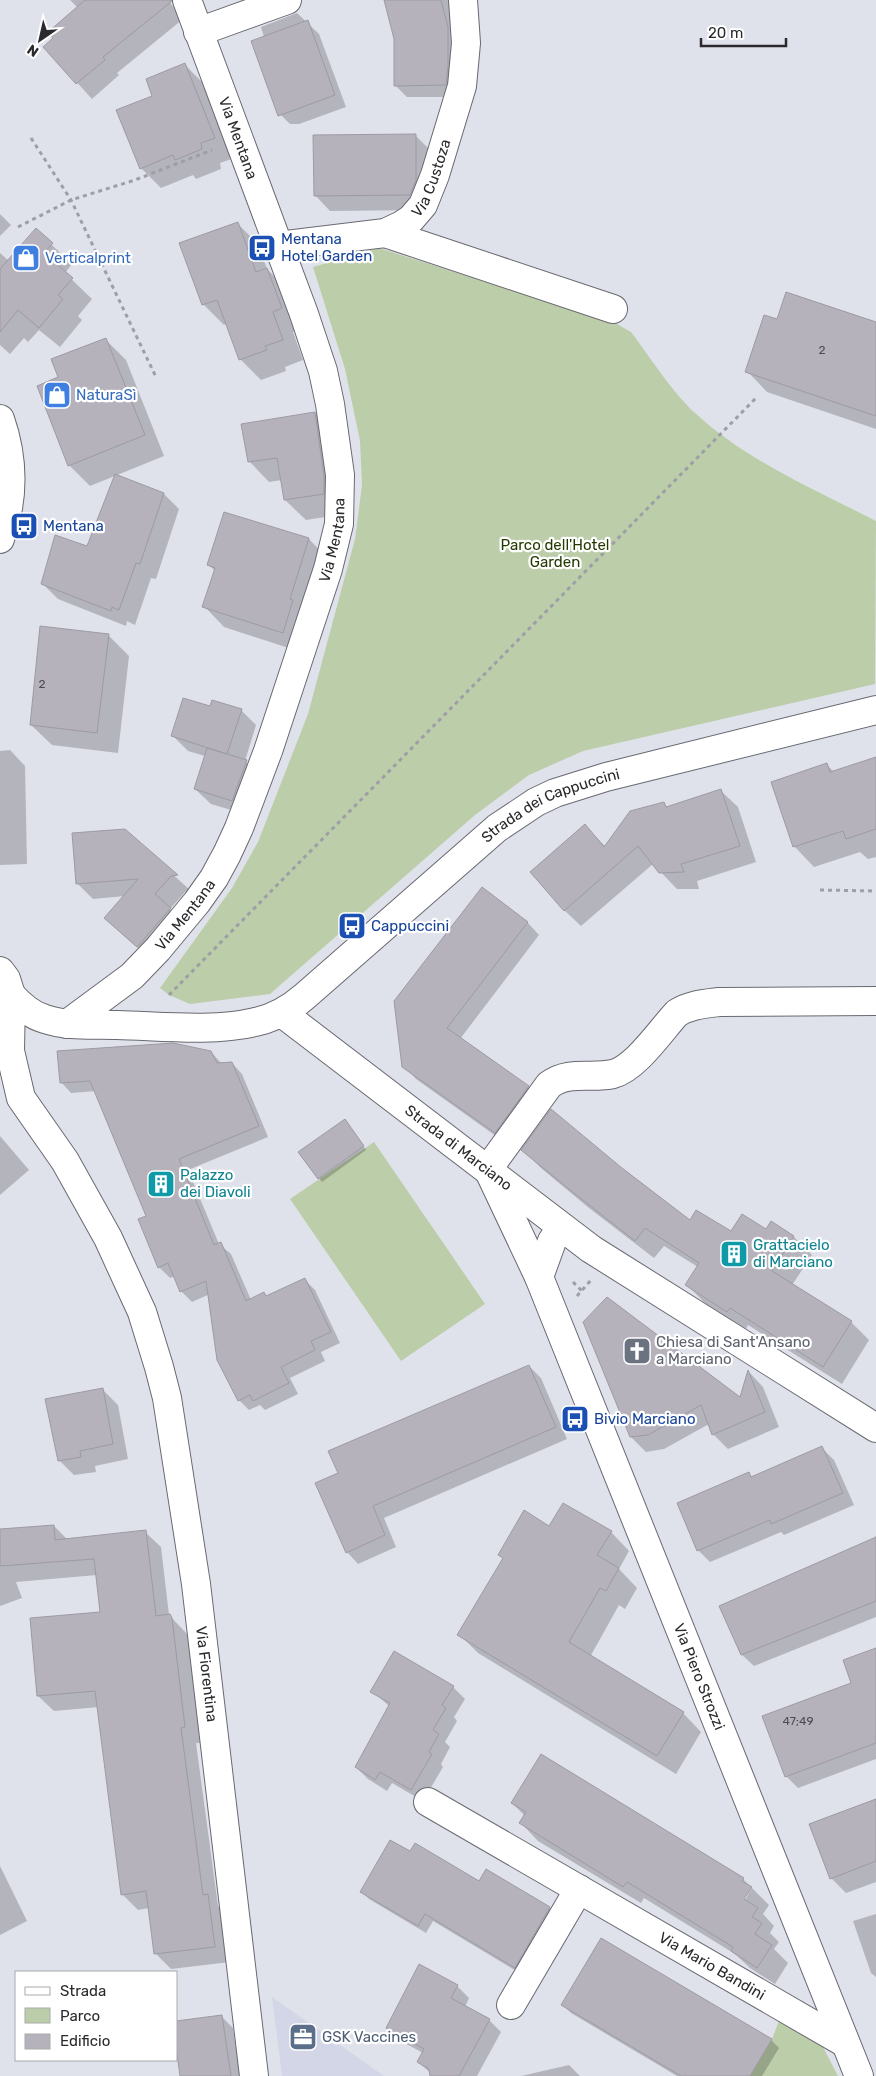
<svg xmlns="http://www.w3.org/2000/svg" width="876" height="2076" font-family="Rubik,sans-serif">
  <rect width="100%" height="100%" fill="#e0e2eb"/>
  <path fill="#d3d6e6" d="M272 1997 384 2076H282Z"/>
  <g fill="#bccda9">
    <path d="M379 248 617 324 631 332C650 357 672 392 695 413 747 461 814 489 876 521L875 684 583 751 529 775 475 815 270 994 190 1004 169 995 160 988 232 888 258 842 308 714 355 539 362 485 360 441 345 369 313 267Z"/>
    <path d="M374 1142 485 1304 401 1361 290 1199Z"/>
    <path d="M779 2021 823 2047 838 2076H750L772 2039Z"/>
  </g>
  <g fill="#0003">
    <path d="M70 0H168L183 19 117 73 119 75 92 99 45 47 55 39 78 8Z"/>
    <path d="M385 0H449L459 41 457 97H407L395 85V39Z"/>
    <path d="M297 13 319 34 346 107 299 124H290L278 112 264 37 261 27Z"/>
    <path d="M185 65 205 85 234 158 220 163 221 169 196 179 193 175 161 188 141 168 154 96Z"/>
    <path d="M415 135 431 151 425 210 330 211 315 195Z"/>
    <path d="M0 214 11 225 0 236Z"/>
    <path d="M237 223 258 244 267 269 287 289 302 329 293 332 303 360 285 367 286 371 261 380 240 359 227 323 224 325 203 304Z"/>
    <path d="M36 230 72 264 65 273 92 299 78 316 82 320 60 347 39 330 28 342 24 338 10 354 0 345V253L9 261Z"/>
    <path d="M778 321 876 323V429L767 392 747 371Z"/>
    <path d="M105 339 126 360 164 456 90 486 69 465 60 378Z"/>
    <path d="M315 413 335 434 344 514 306 520 285 500 282 480 269 482 249 461Z"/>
    <path d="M116 476 164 494 179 509 156 579 151 578 135 625 127 621 126 626 58 599 43 584 88 548Z"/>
    <path d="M225 513 309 539 329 560 304 653 224 627 204 606 215 571 209 565Z"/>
    <path d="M108 635 129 656 118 753 52 745 31 725Z"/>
    <path d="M211 708 241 710 256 725 245 761 262 777 248 815 211 804 195 789 205 756 188 751 172 735Z"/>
    <path d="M10 750 25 766 27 864 0 865V751Z"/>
    <path d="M876 758V857L868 859 860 852 814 867 794 846 827 765 834 772Z"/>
    <path d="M721 791 738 807 756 862 697 881 699 889H677L653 864 581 926 564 910 585 826 606 847 664 804 668 808Z"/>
    <path d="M124 830 191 891H186L170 909 185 924 153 961 121 933 125 896 93 899 78 884Z"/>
    <path d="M483 888 528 923 539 935 460 1039 528 1087 540 1099 507 1144 416 1079 404 1066Z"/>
    <path d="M211 1052 222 1064 232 1063 242 1074 268 1137 188 1170 219 1244 231 1254 251 1300 264 1294 268 1297 305 1280 315 1290 340 1343 321 1352 325 1361 290 1378 298 1394 265 1410 260 1405 249 1410 239 1400 210 1294 192 1302 181 1291 175 1276 170 1278 159 1267 148 1216 96 1091 71 1093 61 1082Z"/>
    <path d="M348 1125 366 1150 322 1182 319 1178Z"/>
    <path d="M0 1136 29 1170 0 1195Z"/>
    <path d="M523 1150 621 1169 690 1222 731 1233 766 1231 794 1237 812 1255 792 1285 851 1322 869 1340 842 1384 748 1325 746 1329 705 1303 687 1285 698 1267 664 1246 654 1258 589 1208 541 1168Z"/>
    <path d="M585 1322 741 1399 749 1372 763 1387 779 1427 728 1449 713 1434 709 1424 664 1449 646 1452 631 1437Z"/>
    <path d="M529 1366 541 1378 567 1439 384 1518 396 1547 358 1564 347 1552 339 1474Z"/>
    <path d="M103 1390 118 1405 128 1459 95 1466 96 1472 74 1475 59 1460Z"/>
    <path d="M822 1448 834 1460 854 1505 784 1535 781 1532 710 1562 698 1550 749 1474 753 1478Z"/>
    <path d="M54 1526 68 1540 145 1532 161 1547 169 1615 188 1635 200 1743H196L218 1906 223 1911 230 1962 171 1969 155 1953 149 1908 138 1910 122 1894 99 1707 54 1711 38 1696 102 1613 97 1575 16 1582 22 1598 0 1606V1553Z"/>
    <path d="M550 1527 611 1532 629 1551 619 1569 637 1588 625 1609 619 1605 590 1657 683 1713 701 1732 676 1774 478 1653 459 1634 504 1559 500 1555Z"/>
    <path d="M876 1536V1617L754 1666 742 1655 720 1606 872 1540Z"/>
    <path d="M876 1649V1759L798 1788 786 1776Z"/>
    <path d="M453 1687 465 1699 454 1717 457 1721 445 1742 450 1747 441 1764 443 1767 423 1801 392 1783 387 1791 368 1779 356 1767 389 1706 372 1691Z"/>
    <path d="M876 1800V1882L846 1893 831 1878Z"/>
    <path d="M512 1803 743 1879 752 1888H750L740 1904 742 1905 752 1888 769 1905 763 1914 774 1926 770 1933 779 1942 774 1949 788 1963 775 1984 750 1968 735 1954 644 1898 641 1903 538 1841 521 1823 525 1816Z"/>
    <path d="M410 1853 479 1883 486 1871 549 1908 557 1916 523 1975 433 1921 426 1933 369 1899 361 1891Z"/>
    <path d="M0 1866 27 1921 0 1935Z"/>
    <path d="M876 1914V1977L871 1973 853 1921Z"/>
    <path d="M457 1986 469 1998 465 2007 489 2020 501 2032 477 2076H434L418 2062 423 2053 399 2040 387 2028Z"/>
    <path d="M563 2005 771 2040 779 2048 762 2076H677L571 2013Z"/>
    <path d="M221 2016 233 2028 240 2076H182Z"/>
    <path d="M569 2065 580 2076H521Z"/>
  </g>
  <g fill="#b5b2bb" stroke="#9d9aa3">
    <path d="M85 0H172V1L103 57 105 60 76 84 43 47 53 38 48 32Z"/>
    <path d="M384 0H441L448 27V67L446 85 394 86V39Z"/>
    <path d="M308 20 335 95 278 116 251 41Z"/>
    <path d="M185 63 215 138 201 143 202 149 175 160 173 155 140 169 116 110 152 96 146 79Z"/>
    <path d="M416 134V180L410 195 314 196 313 135Z"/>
    <path d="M238 222 256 272 267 268 282 308 273 312 283 340 265 346 267 350 239 360 217 300 202 305 179 243Z"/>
    <path d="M36 228 53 243 44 253 73 278 58 295 63 299 39 328 18 310 0 332V269Z"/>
    <path d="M786 292 876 322V416L745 372 764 315 777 319Z"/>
    <path d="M106 338 145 435 68 466 37 386 58 377 51 359Z"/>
    <path d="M315 412 324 476V494L284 500 277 458 248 462 241 424Z"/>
    <path d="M115 474 164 493 140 564 136 563 119 610 112 607 111 611 41 584 55 535 87 546Z"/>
    <path d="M224 512 309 538 290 599 293 600 283 633 202 607 215 568 207 565Z"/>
    <path d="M40 626 109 634 97 733 30 725Z"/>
    <path d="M183 698 210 706 212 700 242 709 227 754 171 736Z"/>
    <path d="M207 748 247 760 232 801 194 789Z"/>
    <path d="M876 757V829L846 839 843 831 793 847 771 782 827 763 830 772Z"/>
    <path d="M721 789 740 846 681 864 684 872 659 873 638 846 564 911 530 872 585 824 604 847 630 811 664 802 666 807Z"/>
    <path d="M125 829 178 875 171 876 155 894 171 908 137 947 104 918 138 879 76 884 72 833Z"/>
    <path d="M482 887 528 922 447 1028 529 1086 495 1133 402 1067 394 1001Z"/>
    <path d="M173 1043 211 1051 217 1063 232 1062 259 1126 179 1159 214 1245 221 1242 246 1301 264 1292 266 1296 305 1278 331 1332 311 1341 315 1350 281 1367 289 1383 253 1401 250 1395 238 1401 217 1360 206 1281 180 1292 168 1263 158 1268 138 1219 146 1216 90 1081 60 1083 57 1051Z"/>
    <path d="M551 1109 622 1168 690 1220 696 1210 731 1231 742 1214 766 1229 771 1221 794 1236 772 1271 852 1321 823 1367 730 1308 727 1312 685 1285 699 1263 645 1228 635 1241 570 1190 521 1150Z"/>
    <path d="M345 1119 364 1146 318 1179 298 1152Z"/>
    <path d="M607 1297 740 1397 748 1370 765 1412 712 1435 701 1405 648 1435 630 1437 583 1322Z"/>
    <path d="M529 1365 556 1427 373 1506 385 1535 346 1553 315 1483 338 1473 328 1451Z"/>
    <path d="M103 1388 113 1444 80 1451 81 1457 58 1461 45 1399Z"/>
    <path d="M822 1446 843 1493 771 1524 770 1520 697 1551 677 1503 749 1472 751 1477Z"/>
    <path d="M563 1503 612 1531 597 1555 619 1568 606 1591 600 1588 569 1642 684 1712 657 1756 457 1635 503 1558 498 1555 524 1510 549 1526Z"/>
    <path d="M54 1525 55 1540 146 1530 156 1616 170 1614 172 1618 185 1727 181 1728 203 1895 208 1894 215 1947 154 1954 146 1891 121 1895 95 1691 37 1696 30 1618 100 1612 94 1559 0 1566V1529Z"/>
    <path d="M876 1537V1601L741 1655 719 1606Z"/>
    <path d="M876 1648V1743L785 1777 762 1716 851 1683 843 1660Z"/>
    <path d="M394 1651 454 1686 442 1705 446 1708 433 1730 439 1734 429 1752 432 1754 411 1790 380 1772 375 1780 355 1767 390 1703 370 1692Z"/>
    <path d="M541 1754 744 1878 742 1881 752 1887 744 1899 758 1908 752 1917 762 1923 755 1934 772 1945 757 1968 731 1951 733 1947 627 1882 623 1887 519 1823 526 1812 511 1803Z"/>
    <path d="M876 1799V1861L830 1879 809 1824Z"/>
    <path d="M390 1840 410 1851 415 1843 479 1881 486 1869 550 1907 515 1968 425 1914 418 1926 360 1892Z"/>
    <path d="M601 1938 772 2039 750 2076H681L561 2005Z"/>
    <path d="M419 1964 458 1985 451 1998 490 2019 459 2076H430L429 2069 417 2062 424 2049 386 2028Z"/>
    <path d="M222 2015 231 2076H180L176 2047V2021Z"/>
  </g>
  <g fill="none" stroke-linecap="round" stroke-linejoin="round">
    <defs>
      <g id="minor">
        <path d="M198 32 287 0"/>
        <path d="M385 233 613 309"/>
        <path id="s1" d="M278 246 385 233 402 225 411 219 423 205 435 175 462 86 466 43 463 0"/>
        <path d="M0 419C14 459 14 499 0 539"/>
        <path id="s2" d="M11 995C21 1006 31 1015 45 1019 69 1027 93 1024 117 1025 161 1026 213 1032 255 1022 275 1018 290 1009 305 996L497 828 536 802 555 793 606 777 876 710"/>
        <path id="s3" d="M282 1013 591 1249 876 1428"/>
        <path id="s4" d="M67 1024 132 976 158 949 197 902 214 878 227 854 239 828 268 751 328 569 339 524 340 475 330 404 323 371 304 314 187 0"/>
        <path id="s5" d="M488 1169 539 1277 859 2076"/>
        <path d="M488 1169 549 1085C569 1070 591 1079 613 1074 636 1068 661 1030 677 1013 690 1005 703 1004 719 1002L876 1001"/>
        <path d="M539 1277 552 1241 561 1227"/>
        <path id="s6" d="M428 1802 845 2043"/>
        <path d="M511 2005 579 1889"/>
      </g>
      <g id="major">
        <path id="s7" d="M0 971 6 979 11 995 10 1051 21 1098 65 1161 108 1238 142 1312 159 1367 167 1398 196 1584 254 2076"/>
      </g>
    </defs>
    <use href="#minor" stroke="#686971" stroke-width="30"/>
    <use href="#major" stroke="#686971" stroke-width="30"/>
    <g stroke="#9e9fa6" stroke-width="3" stroke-dasharray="4 4" stroke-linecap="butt">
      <path d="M31 138 71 200 156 377"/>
      <path d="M18 227 71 200 135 180 212 150"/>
      <path d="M820 890 876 891"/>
      <path d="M169 995 756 398"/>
      <path d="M573 1282 582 1291"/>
      <path d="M577 1296 591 1280"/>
    </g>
    <use href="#minor" stroke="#fff" stroke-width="28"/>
    <use href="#major" stroke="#fff" stroke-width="28"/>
  </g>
  <defs>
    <symbol id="bus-square" viewBox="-11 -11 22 22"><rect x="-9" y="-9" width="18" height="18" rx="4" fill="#1a4fb4" stroke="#fff"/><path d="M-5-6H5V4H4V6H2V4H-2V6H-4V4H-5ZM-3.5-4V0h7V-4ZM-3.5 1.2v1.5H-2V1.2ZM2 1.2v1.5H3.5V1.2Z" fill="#fff"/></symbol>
    <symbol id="shop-square" viewBox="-11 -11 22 22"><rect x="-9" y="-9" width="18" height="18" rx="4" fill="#3f7fe0" stroke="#fff"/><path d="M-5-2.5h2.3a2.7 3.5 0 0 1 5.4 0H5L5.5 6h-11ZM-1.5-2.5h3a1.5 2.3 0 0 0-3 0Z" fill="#fff"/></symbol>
    <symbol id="building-square" viewBox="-11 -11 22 22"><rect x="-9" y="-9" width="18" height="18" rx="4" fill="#0f9aa8" stroke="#fff"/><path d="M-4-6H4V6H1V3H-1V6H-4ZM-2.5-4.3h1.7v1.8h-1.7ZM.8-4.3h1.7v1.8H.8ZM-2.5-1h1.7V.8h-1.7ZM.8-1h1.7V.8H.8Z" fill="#fff"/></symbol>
    <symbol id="church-square" viewBox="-11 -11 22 22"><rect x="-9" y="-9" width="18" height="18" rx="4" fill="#6b7280" stroke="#fff"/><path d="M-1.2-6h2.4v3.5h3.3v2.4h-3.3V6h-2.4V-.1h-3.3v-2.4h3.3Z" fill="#fff"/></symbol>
    <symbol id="office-square" viewBox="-11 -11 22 22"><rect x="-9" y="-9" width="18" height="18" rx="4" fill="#5c6f8a" stroke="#fff"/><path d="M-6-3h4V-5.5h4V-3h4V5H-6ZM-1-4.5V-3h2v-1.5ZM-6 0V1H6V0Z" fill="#fff"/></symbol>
  </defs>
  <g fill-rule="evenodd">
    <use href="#bus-square" x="246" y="232" width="32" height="32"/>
    <use href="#shop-square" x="10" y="242" width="32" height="32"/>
    <use href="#shop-square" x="41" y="379" width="32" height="32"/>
    <use href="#bus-square" x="8" y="510" width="32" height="32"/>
    <use href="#bus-square" x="336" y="910" width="32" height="32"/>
    <use href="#building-square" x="145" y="1168" width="32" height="32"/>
    <use href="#building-square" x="718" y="1238" width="32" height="32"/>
    <use href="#church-square" x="621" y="1335" width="32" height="32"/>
    <use href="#bus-square" x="559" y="1403" width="32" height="32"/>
    <use href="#office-square" x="287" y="2021" width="32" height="32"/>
  </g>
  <g text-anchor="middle" stroke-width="4.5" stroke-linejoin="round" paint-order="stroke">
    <g font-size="12" fill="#4d4c51">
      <text x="822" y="354">2</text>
      <text x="42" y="688">2</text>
      <text x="798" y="1725">47;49</text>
    </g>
    <g font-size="15" fill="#2a2a2e" stroke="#fff">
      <text transform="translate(238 138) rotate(70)" y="5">Via Mentana</text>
      <text dy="5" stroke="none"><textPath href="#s1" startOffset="184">Via Custoza</textPath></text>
      <text dy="5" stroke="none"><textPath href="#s4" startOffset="568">Via Mentana</textPath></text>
      <text dy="5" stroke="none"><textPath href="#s2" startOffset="624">Strada dei Cappuccini</textPath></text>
      <text dy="5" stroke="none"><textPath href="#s4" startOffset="162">Via Mentana</textPath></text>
      <text dy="5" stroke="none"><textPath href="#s3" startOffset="222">Strada di Marciano</textPath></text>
      <text dy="5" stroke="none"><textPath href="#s7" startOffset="746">Via Fiorentina</textPath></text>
      <text dy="5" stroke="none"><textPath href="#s5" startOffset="550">Via Piero Strozzi</textPath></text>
      <text dy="5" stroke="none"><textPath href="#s6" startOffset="328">Via Mario Bandini</textPath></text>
    </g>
    <g font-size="15" fill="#164399" stroke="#fff" text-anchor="start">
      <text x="281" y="244">Mentana<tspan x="281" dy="17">Hotel Garden</tspan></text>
      <text x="43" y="531">Mentana</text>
      <text x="371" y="931">Cappuccini</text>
      <text x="594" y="1424">Bivio Marciano</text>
    </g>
    <g font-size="15" fill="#366cbe" stroke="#fff" text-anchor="start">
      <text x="45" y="263">Verticalprint</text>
      <text x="76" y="400">NaturaSì</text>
    </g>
    <g font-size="15" fill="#253a00" stroke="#fff">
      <text x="555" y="550">Parco dell'Hotel<tspan x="555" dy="17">Garden</tspan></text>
    </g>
    <g font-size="15" fill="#0d838f" stroke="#fff" text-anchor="start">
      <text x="180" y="1180">Palazzo<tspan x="180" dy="17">dei Diavoli</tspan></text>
      <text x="753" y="1250">Grattacielo<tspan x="753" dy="17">di Marciano</tspan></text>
    </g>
    <g font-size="15" fill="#5b616d" stroke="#fff" text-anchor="start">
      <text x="656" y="1347">Chiesa di Sant'Ansano<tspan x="656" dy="17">a Marciano</tspan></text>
    </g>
    <g font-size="15" fill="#4e5e75" stroke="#fff" text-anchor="start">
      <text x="322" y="2042">GSK Vaccines</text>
    </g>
  </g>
  <rect x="15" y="1971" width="162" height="90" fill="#ffffff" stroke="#aaaaab"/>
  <rect x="25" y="1987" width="25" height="8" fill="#ffffff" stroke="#aaaaab"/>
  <text x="60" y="1996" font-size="15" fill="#2a2a2e">Strada</text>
  <rect x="25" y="2008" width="25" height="15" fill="#bccda9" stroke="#aaaaab"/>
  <text x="60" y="2021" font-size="15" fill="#2a2a2e">Parco</text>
  <rect x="25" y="2034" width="25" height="15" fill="#b5b2bb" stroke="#aaaaab"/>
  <text x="60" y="2046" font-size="15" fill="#2a2a2e">Edificio</text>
  <g transform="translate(40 40) rotate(214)" stroke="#ffffff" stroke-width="4" paint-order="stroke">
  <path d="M0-4L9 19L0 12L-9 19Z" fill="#2a2a2e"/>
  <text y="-8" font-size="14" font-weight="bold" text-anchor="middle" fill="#2a2a2e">N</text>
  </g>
  <path d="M701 38v8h85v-8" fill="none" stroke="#2a2a2e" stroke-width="2.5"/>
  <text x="708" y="38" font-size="15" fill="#2a2a2e" stroke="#ffffff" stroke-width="4" paint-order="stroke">20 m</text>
</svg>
